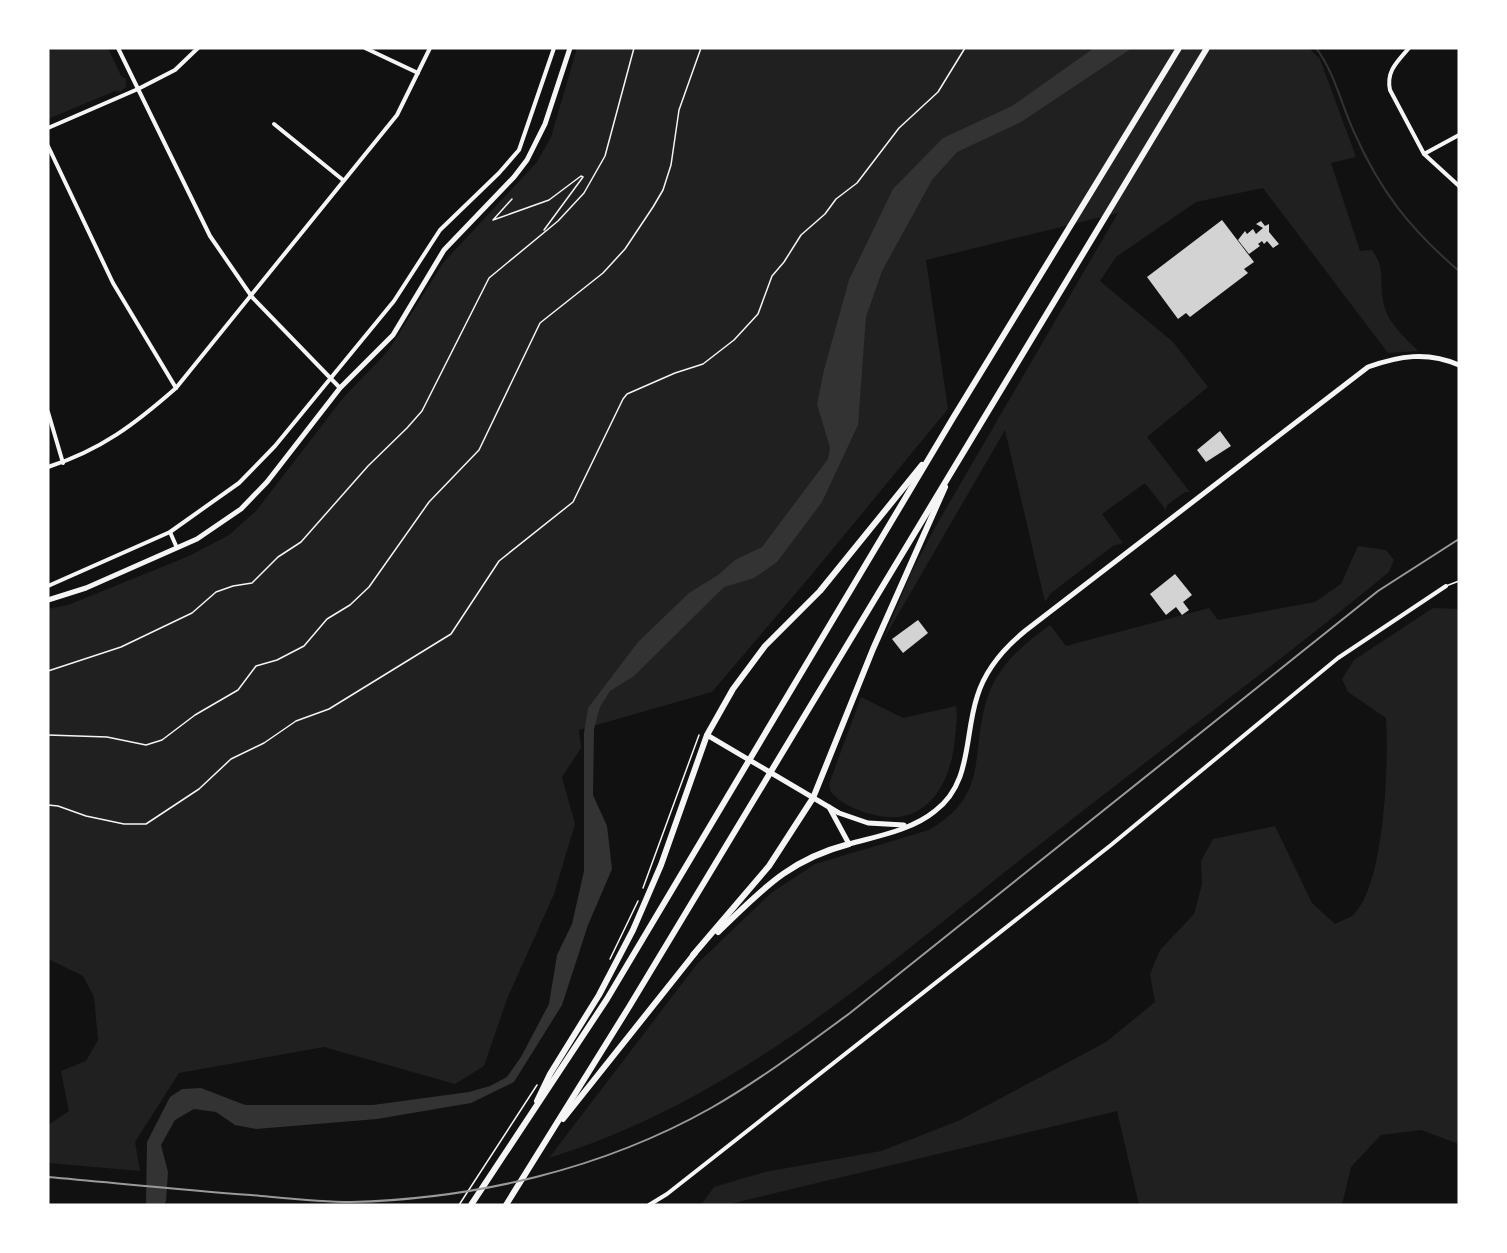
<svg xmlns="http://www.w3.org/2000/svg" width="1507" height="1253" font-family="'Noto Sans',sans-serif">
  <rect width="100%" height="100%" fill="#111"/>
  <g fill="#202020">
    <path d="M48 48H108L121 76 126 79V87L120 92 115 91 48 119Z"/>
    <path d="M577 48H1309L1320 59 1356 157 1331 163 1360 251 1372 250C1386 269 1379 278 1383 300 1386 322 1403 335 1418 351L1388 353 1263 188 1196 202 1116 257 1100 281 1173 342 1208 387 1147 437 1190 492H1185L1167 505 1166 510 1145 483 1102 514 1123 543 1113 546 1051 593 1045 602 1005 430 882 642 911 573 937 524 1118 213 926 260 948 409 813 573 712 692 579 730 581 748 562 777 575 824 554 894 507 999 484 1066 455 1084 324 1047 179 1073 135 1142 140 1171 48 1163V1125L69 1111 61 1071 86 1061 98 1040 94 997 83 976 48 959V609L68 605 189 556 229 535 256 511 343 398 388 351 443 263 537 162 551 137Z"/>
    <path d="M1358 546 1386 550 1394 560 1389 572C1273 667 1152 756 1034 849 881 969 739 1099 549 1158L697 964 771 893 815 864 929 830C993 793 968 750 989 693 1000 664 1025 643 1050 625L1066 646 1209 608 1218 620 1315 602 1341 584Z"/>
    <path d="M1433 608 1459 609V1144L1421 1130 1381 1135 1351 1167 1342 1205H1139L1117 1111 726 1205H701L714 1187 765 1172 881 1151 958 1121 1106 1042 1155 1002 1150 974 1160 950 1194 914 1202 884 1201 861 1213 839 1275 826 1312 903 1335 924C1340 921 1347 919 1352 916 1385 889 1389 759 1386 718L1348 692 1342 679 1354 660Z"/>
    <path d="M861 697 903 718 956 706C958 716 956 728 955 738 951 785 925 830 871 814 857 811 840 803 831 792L829 784Z"/>
  </g>
  <path fill="#333" d="M1094 48H1132L1021 122 957 152 932 180 882 271 866 317 858 425 822 502 777 562 754 578 724 587 634 676 610 691 600 707 594 729 593 795 607 826 612 869 588 925 562 1005 514 1082 471 1103 377 1119 256 1129 235 1125 216 1112 194 1109 175 1120 161 1145 168 1172 166 1201 164 1205H146L147 1142 170 1097 182 1089 201 1088 245 1105H373L469 1092 490 1086 507 1077 521 1057 549 1004 557 955 572 924 584 871V733L588 708 638 642 689 593 718 575 735 560 762 547 828 459 830 448 817 404 824 370 849 280 893 189 943 138 1012 106Z"/>
  <g fill="none" stroke-linecap="round" stroke-linejoin="round">
    <path stroke="#333" stroke-width="2" d="M1316 48C1335 73 1341 104 1354 132 1380 191 1410 229 1459 271"/>
  </g>
  <g fill="#d3d3d3">
    <path d="M1222 220 1254 262 1244 269 1248 273 1190 317 1186 313 1178 319 1147 277Z"/>
    <path d="M1261 221 1265 226 1269 224V232L1279 244 1273 248 1267 241 1264 244 1262 241 1258 244 1260 246 1249 254 1238 240 1245 231 1247 234 1253 229 1256 234 1263 228 1256 224Z"/>
    <path d="M1220 431 1231 446 1206 462 1197 450Z"/>
    <path d="M1175 574 1192 595 1183 602 1189 610 1182 615 1176 607 1166 615 1150 594Z"/>
    <path d="M918 620 928 633 903 653 892 639Z"/>
  </g>
  <g fill="none" stroke-linecap="round" stroke-linejoin="round">
    <g stroke="#f5f5f5" stroke-width="1.5">
      <path d="M512 199 493 220 549 200 581 176 583 177 544 230"/>
      <path d="M48 671 121 647 192 613 216 592 233 586 252 583 278 557 301 542 368 466 407 428 422 411 489 278 558 221 584 193 605 156 634 48"/>
      <path d="M48 735 107 737 146 745 162 740 195 715 238 690 256 666 277 660 304 646 327 619 350 605 369 587 429 502 479 450 540 323 603 273 625 249 653 207 663 190 671 165 679 110 701 48"/>
      <path d="M48 805 58 806 86 816 124 824H146L199 789 231 759 264 743 296 721 329 709 451 634 499 561 573 502 623 399 627 394 675 373 703 364 734 340 758 314 772 276 784 262 801 235 825 214 836 199 857 183 899 128 938 92 965 48"/>
      <path d="M643 888 699 735"/>
      <path d="M610 959 638 901"/>
      <path d="M459 1205 537 1085"/>
    </g>
    <path stroke="#f5f5f5" stroke-width="1.5" d="M1446 586 1459 581"/>
    <g stroke="#f5f5f5" stroke-width="4">
      <path d="M118 48 210 236 252 297 340 388"/>
      <path d="M365 48 418 73"/>
      <path d="M1409 48C1397 62 1386 71 1390 90L1424 154 1459 186"/>
      <path d="M274 124 343 180"/>
      <path d="M48 128 138 89 175 70 198 48"/>
      <path d="M48 146 113 283 176 388"/>
      <path d="M1424 154 1459 135"/>
      <path d="M48 412 63 463"/>
      <path d="M48 467C101 450 135 424 176 388L397 115 430 48"/>
      <path d="M170 532 177 548"/>
      <path d="M48 586 170 532 239 483 275 446 394 301 440 230 499 173 519 150 554 48"/>
      <path d="M649 1205 667 1194 1111 845 1338 658 1446 586"/>
    </g>
    <g stroke="#f5f5f5" stroke-width="5">
      <path d="M48 600 86 588 197 539 241 509 267 482 340 388 393 335 444 250 514 177 527 160 545 124 570 48"/>
      <path d="M707 735 839 813 868 823 904 825"/>
      <path d="M829 807 849 844C878 836 912 830 935 811 972 783 964 737 977 697 985 670 1003 649 1025 631L1368 367C1399 356 1427 351 1459 365"/>
    </g>
    <g stroke="#f5f5f5" stroke-width="6">
      <path d="M718 932C762 890 788 860 849 844"/>
      <path d="M693 955 769 866 813 798 873 649 945 487"/>
      <path d="M537 1101 550 1074 599 995 633 930 661 865 707 735 733 689 765 646 820 591 922 465"/>
      <path d="M563 1119 695 953"/>
      <path d="M471 1205 607 999 953 418 1179 48"/>
      <path d="M506 1205 629 1007 1207 48"/>
    </g>
    <path stroke="#9a9a9a" stroke-width="2" d="M48 1177C116 1183 183 1190 251 1195 284 1198 318 1202 351 1202 475 1199 603 1169 711 1108 760 1080 805 1046 850 1013L1378 591 1459 539"/>
  </g>
  <rect width="1507" height="1253" fill="none" stroke="#ffffff" stroke-width="99"/>
</svg>
